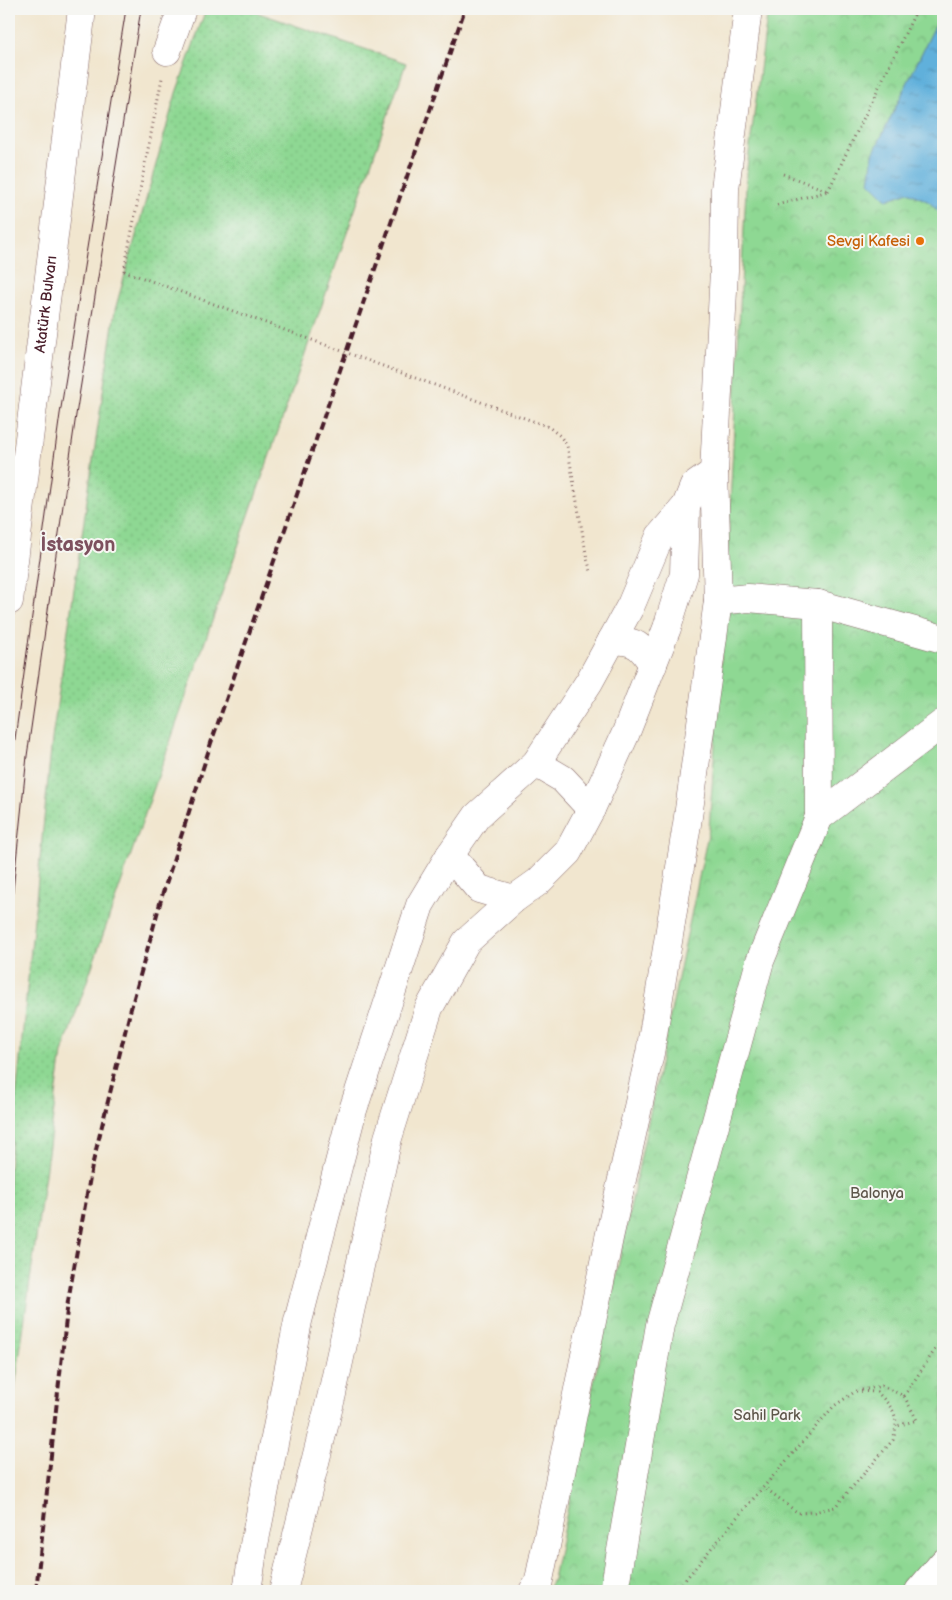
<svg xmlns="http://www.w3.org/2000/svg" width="952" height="1600" font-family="'Balsamiq Sans',sans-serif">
  <defs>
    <pattern id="grass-dots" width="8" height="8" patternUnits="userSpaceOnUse" patternTransform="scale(1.25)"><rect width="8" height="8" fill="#8ed893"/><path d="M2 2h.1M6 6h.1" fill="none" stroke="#7cb97f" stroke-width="1.8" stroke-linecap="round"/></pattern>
    <pattern id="park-crowns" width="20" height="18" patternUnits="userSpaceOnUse" patternTransform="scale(1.25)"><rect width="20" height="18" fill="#8ed893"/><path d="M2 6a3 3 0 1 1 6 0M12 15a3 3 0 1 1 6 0" fill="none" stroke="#7cb97f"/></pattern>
    <pattern id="water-ripples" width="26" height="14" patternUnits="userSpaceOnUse" patternTransform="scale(1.25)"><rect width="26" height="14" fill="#60b0db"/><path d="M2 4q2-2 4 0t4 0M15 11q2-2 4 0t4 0" fill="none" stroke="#518fb2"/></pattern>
  </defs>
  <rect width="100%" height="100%" fill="#f6f6f2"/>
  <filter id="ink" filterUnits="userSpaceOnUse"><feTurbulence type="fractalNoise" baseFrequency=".02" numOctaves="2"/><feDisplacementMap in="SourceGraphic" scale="10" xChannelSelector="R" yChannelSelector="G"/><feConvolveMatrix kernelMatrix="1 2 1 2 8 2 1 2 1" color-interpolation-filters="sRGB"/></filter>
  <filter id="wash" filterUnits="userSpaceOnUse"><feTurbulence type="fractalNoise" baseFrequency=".0096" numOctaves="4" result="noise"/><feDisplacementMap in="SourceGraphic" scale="20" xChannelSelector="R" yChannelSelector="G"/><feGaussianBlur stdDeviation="1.12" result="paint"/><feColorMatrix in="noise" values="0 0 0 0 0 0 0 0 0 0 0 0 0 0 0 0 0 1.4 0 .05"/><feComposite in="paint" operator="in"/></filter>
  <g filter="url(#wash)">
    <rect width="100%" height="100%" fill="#f1e6cf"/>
    <path fill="url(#grass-dots)" stroke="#6c7c5f" d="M206 9H247L406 63 62 1053 9 1431V1169L52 739 115 310 176 93Z"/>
    <path fill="url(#park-crowns)" stroke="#6c7c5f" d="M768 9H943V1591H547L553 1579 709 829 725 604 747 168Z"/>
    <path fill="url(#water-ripples)" stroke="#556883" d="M943 9V216L929 202 908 192 887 200 869 182 873 154Z"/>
  </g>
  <g filter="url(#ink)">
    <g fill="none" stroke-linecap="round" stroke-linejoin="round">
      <defs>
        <g id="minor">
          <path d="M167 51 182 9"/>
          <path d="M718 601 748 598 818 604 943 639"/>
          <path d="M818 604 819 817"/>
          <path d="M612 640C636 641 641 645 653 665"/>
          <path d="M536 763 563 779 591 809"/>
          <path d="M450 855 479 889 514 899"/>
          <path d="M247 1591 254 1545 298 1321 352 1113 420 905 450 855 477 816 536 763 589 682 612 640 631 605 660 536 686 506 694 486 714 472 724 270 725 189 748 9"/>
          <path d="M283 1591 332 1394 388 1138 429 1008 466 942 514 899 538 882 568 852 591 809 625 735 667 628 684 574 686 506"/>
          <path d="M533 1591 538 1585 609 1238 650 1053 687 824 718 601 714 472"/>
          <path d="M614 1591 660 1325 760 961 819 817 943 723"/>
          <path d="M919 1591 943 1563"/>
        </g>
        <g id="major">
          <path id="s1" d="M9 601 82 9"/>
        </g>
      </defs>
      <use href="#minor" stroke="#846564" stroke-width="29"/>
      <use href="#major" stroke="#846564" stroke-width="29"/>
      <g stroke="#846564" stroke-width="3" stroke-dasharray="1 4" stroke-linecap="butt">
        <path d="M828 191 917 9"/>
        <path d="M777 205 828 191 783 174"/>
        <path d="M124 271 162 78"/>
        <path d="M862 1390 882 1386 904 1396 917 1420 897 1426"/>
        <path d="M904 1396 943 1338"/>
        <path d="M676 1591 733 1522 834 1406 856 1391 877 1392C894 1409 900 1416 893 1440L835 1507 814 1512 798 1513 764 1487"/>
      </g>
      <use href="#minor" stroke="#fff" stroke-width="28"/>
      <use href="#major" stroke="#fff" stroke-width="28"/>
      <g stroke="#4a1f2b" stroke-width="1">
        <path d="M9 782 60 414 126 9"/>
        <path d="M9 929 27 756 76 415 141 9"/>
      </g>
      <path stroke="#4a1f2b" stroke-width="4" stroke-dasharray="8 4" stroke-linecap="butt" d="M36 1591 68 1301 92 1166 130 1012 162 896 211 743 465 9"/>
      <path stroke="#846564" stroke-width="3" stroke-dasharray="1 4" stroke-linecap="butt" d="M124 271 549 427 560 436 567 445 587 559 592 574"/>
    </g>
  </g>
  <circle fill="#e8710a" stroke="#f6f6f2" stroke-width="2" cx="920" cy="241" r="5"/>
  <g text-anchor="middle" stroke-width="4" stroke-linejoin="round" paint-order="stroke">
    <g font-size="15" fill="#c56008" stroke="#f6f6f2" text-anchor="end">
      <text x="910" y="246">Sevgi Kafesi</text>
    </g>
    <g font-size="15" fill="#4a1f2b" stroke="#f6f6f2">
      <text dy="5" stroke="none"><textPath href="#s1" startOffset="299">Atatürk Bulvarı</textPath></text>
    </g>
    <g font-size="15" fill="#5e564a" stroke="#f6f6f2">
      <text x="877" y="1198">Balonya</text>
      <text x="767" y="1420">Sahil Park</text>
    </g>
    <g font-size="20" font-weight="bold" fill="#7d505e" stroke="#f6f6f2">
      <text x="78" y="551">İstasyon</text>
    </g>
  </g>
  <rect width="952" height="1600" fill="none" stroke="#f6f6f2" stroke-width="30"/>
</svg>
